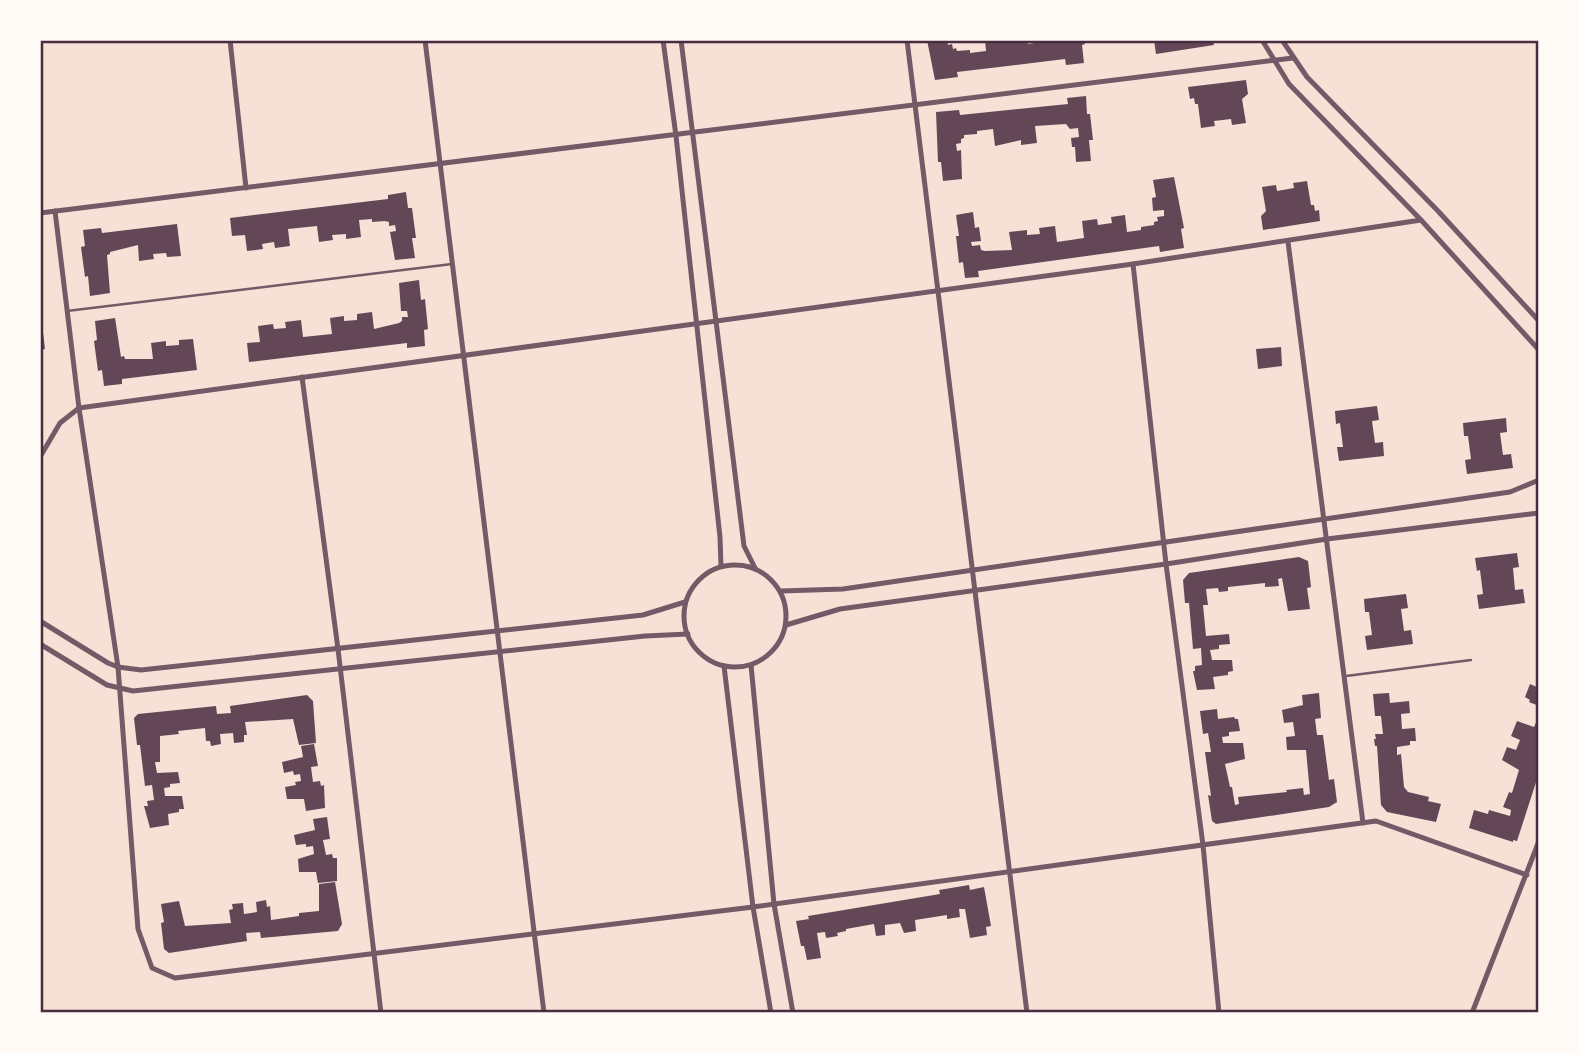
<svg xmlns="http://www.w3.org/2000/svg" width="1579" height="1053" font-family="'DejaVu Sans',sans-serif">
  <rect width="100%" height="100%" fill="#f7e1d7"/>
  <g fill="#644757">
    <path d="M927 40H947L948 45 952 44 953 49 956 48 957 51 970 50V53L986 51 985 40H1028V44L1053 40H1084L1085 44 1082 45 1084 63 1066 65 1065 59 957 72 958 77 935 80Z"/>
    <path d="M1154 40H1213L1214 45 1156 54Z"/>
    <path d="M1246 80 1248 94 1242 99 1246 123 1232 125 1231 119 1214 121 1215 126 1201 128 1198 104H1195L1194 98 1190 99 1188 87Z"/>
    <path d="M1086 96 1087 114H1090L1093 140H1089L1091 161 1076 162 1075 147H1072L1071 138 1079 137 1078 128 1070 129 1066 124 1035 126 1037 143 1021 145V140L995 146 993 129 977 131V134L964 135V138L961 139V143L956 144 957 151 961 150 962 179 943 181 941 162H938L936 112 959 110 960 115 1068 104 1067 98Z"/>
    <path d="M1174 177 1184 228 1181 229 1184 248 1160 252 1159 246 978 271 979 277 965 278 963 262 959 263 956 236H959L956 215 973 212 975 228 979 227 981 241 971 242 972 246 980 245 981 250 985 251 1012 250 1009 232 1027 230V235L1040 234 1039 228 1055 226 1057 242 1084 238 1082 221 1097 219 1098 225 1112 223 1111 217 1125 215 1127 232 1141 230V227L1154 225V222L1158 221 1157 217 1164 216V210L1153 211 1152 198 1156 197 1153 180Z"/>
    <path d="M1307 181 1311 205H1314L1315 211 1319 210 1320 221 1263 230 1261 216 1266 211 1262 187 1276 185 1277 191 1294 188 1293 183Z"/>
    <path d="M406 192 408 208H412L416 238H412L415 258 395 260 390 232 396 231 395 225 389 226V222L385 221 372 222V219L359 220 361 237 346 239V234L332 235 333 240 319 242 317 226 288 229 290 246 275 248 274 242 262 244 263 249 247 251 245 235 232 236 230 218 388 199V195Z"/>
    <path d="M177 224 181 256 167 257 166 253 153 254 154 259 139 261 138 245 110 252V254L107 255 110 293 90 296 88 276 85 277 81 247 85 246 83 230 101 228 102 233Z"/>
    <path d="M419 280 421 300 425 299 428 329 424 330 425 346 407 348V343L249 362 247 343 260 342 258 326 273 324 274 329 286 328 285 322 301 320 303 337 332 334 330 318 344 316V321L357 320V314L372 312 374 329 399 323 402 321V317H408L407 311H401L399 283Z"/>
    <path d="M115 318 121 357 124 356 125 359H153L151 343 166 341V346L179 345V340L193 339 197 370 122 379V384L104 386 102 370 98 371 94 341 97 340 95 321Z"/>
    <path d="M42 324 45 349 40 350V325Z"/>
    <path d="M1281 347 1282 366 1258 369 1256 349Z"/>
    <path d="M1377 406 1379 420 1372 421 1375 443 1383 442 1384 456 1339 461 1337 447H1343L1340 423 1336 424 1335 411Z"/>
    <path d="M1506 418 1507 432 1500 433 1503 455 1511 454 1513 468 1467 474 1465 460 1471 459 1468 436H1464L1463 423Z"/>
    <path d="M1517 553 1519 567 1513 568 1515 590 1523 589 1525 603 1479 609 1477 595 1483 594 1480 570 1477 571 1475 558Z"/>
    <path d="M1299 557 1308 561 1311 587 1307 588 1310 609 1288 611 1282 578 1278 579 1279 586 1265 587V583L1228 587V591L1219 592 1218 588 1206 589 1208 605H1203L1206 636 1229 634 1230 644 1219 645V649L1210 650 1212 660H1232L1233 671 1228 672V675L1213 677 1215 689 1197 690 1193 671H1195V666L1202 665 1201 648 1193 649 1189 603H1185L1183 580 1189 573Z"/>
    <path d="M1406 594 1408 608 1401 609 1404 631 1411 630 1413 644 1367 650 1365 636 1372 635 1369 612H1365L1364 599Z"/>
    <path d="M1530 684 1539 688V706L1529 702 1530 700 1525 697Z"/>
    <path d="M1319 693 1321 718 1315 719 1317 735H1323L1329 780 1334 779 1337 802 1329 807 1216 824 1212 821 1208 795 1211 796 1205 752H1211L1208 733 1203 734 1200 711 1217 709 1218 719 1234 717 1235 719H1238L1240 731 1229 732V736L1222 737 1223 743H1243L1245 759 1225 764 1230 787H1232L1235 805 1239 804 1238 797 1287 792 1286 790 1303 788 1304 795 1310 794 1306 750H1287L1286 737 1295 736 1293 722 1284 723 1282 710 1303 705 1302 695Z"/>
    <path d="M1389 693 1390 703 1409 701 1410 713 1401 714 1402 729 1415 728 1416 741H1410V745L1397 747V755L1401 754 1404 787 1408 792 1429 797 1428 801 1441 804 1436 822 1387 812 1381 805 1377 746H1375L1374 739H1376L1375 734H1383L1381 716H1375L1373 694Z"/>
    <path d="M307 695 313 701 316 743 299 745 293 719 245 722 247 735H244V742L234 743 233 733 220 734 221 744 211 746 210 741H206L205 728 178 731 179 734 160 736V762H155L157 773 178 772 180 783 170 784V787L164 788 165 796H182L184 809H179V812L168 814 169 825 150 828 144 806H148L147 801 154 800 152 785 145 786 140 745H137L134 718 138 714 216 706 217 714 231 713 230 706Z"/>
    <path d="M1539 716 1537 760 1539 773 1517 841 1513 840V842L1469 828 1474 810 1488 814 1489 810 1510 816 1511 810 1503 807 1509 792 1512 793 1519 770 1502 760 1507 747 1516 750 1520 740 1511 736 1517 721 1534 727Z"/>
    <path d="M314 744 318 766 311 767 313 782 320 781 321 786 324 785 325 808 306 811 304 799H287L285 787 296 785 295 782 301 781 300 774 294 775 293 771 284 773 282 762 303 757 301 746Z"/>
    <path d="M327 817 330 839 323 840 326 855 332 854 333 858H337V881L318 883 316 872H299L298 859 314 854 313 846 306 847V844L296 845 294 835 315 830 313 819Z"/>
    <path d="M335 882 342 924 338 931 261 938 260 932 246 933 247 941 169 953 164 949 161 923 164 922 161 904 179 901 185 926 231 923 229 910 233 909 232 904 243 903 244 914 257 912 256 902 266 900 267 907 270 906 271 920 299 916V913L319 911V884Z"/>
    <path d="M969 885 970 890 984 887 991 926 986 927 987 935 970 938 965 909H959L960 917 947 919V915L915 920 916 931 904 933 900 923 885 925V935L876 936 874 924 846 929V931L837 933 838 936 826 938 825 932 817 933 821 958 807 960 804 946H801L796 921 809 919 808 916 940 894 939 890Z"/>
  </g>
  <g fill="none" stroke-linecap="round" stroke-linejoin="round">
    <g stroke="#755966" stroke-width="2.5">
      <path d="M67 311 452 264"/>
      <path d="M1346 676 1471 660"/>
    </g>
    <g stroke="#755966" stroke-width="5">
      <path d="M230 40 246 188"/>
      <path d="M425 40 544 1013"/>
      <path d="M663 40 676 136 720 537 721 566"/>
      <path d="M681 40 744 546 755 568"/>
      <path d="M907 40 1027 1013"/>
      <path d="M1262 40 1289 84 1421 220 1539 350"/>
      <path d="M1282 40 1307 77 1438 211 1539 321"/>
      <path d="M55 211 79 408 118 667 138 929 152 968 175 978 753 907 1376 821 1527 875"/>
      <path d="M40 213 1293 58"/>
      <path d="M1288 242 1363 823"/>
      <path d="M1133 264 1166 564 1203 845 1219 1013"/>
      <path d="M302 377 338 649 381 1013"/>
      <path d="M40 457 60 423 79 408 1133 264 1421 220"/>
      <circle cx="735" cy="616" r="51"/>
      <path d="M781 591 843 589 1510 492 1539 480"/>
      <path d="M40 621 108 663 118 667 141 670 643 615 685 602"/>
      <path d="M786 625 840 609 1166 564 1327 539 1539 513"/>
      <path d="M40 644 107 685 133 691 645 636 688 634"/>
      <path d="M751 665 774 904 793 1013"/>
      <path d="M724 666 753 907 771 1013"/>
      <path d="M1472 1013 1539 841"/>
    </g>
  </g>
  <rect width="1579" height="1053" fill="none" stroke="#fffaf5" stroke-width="84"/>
  <rect x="42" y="42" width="1495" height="969" fill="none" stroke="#4a2c40" stroke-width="2.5"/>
</svg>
